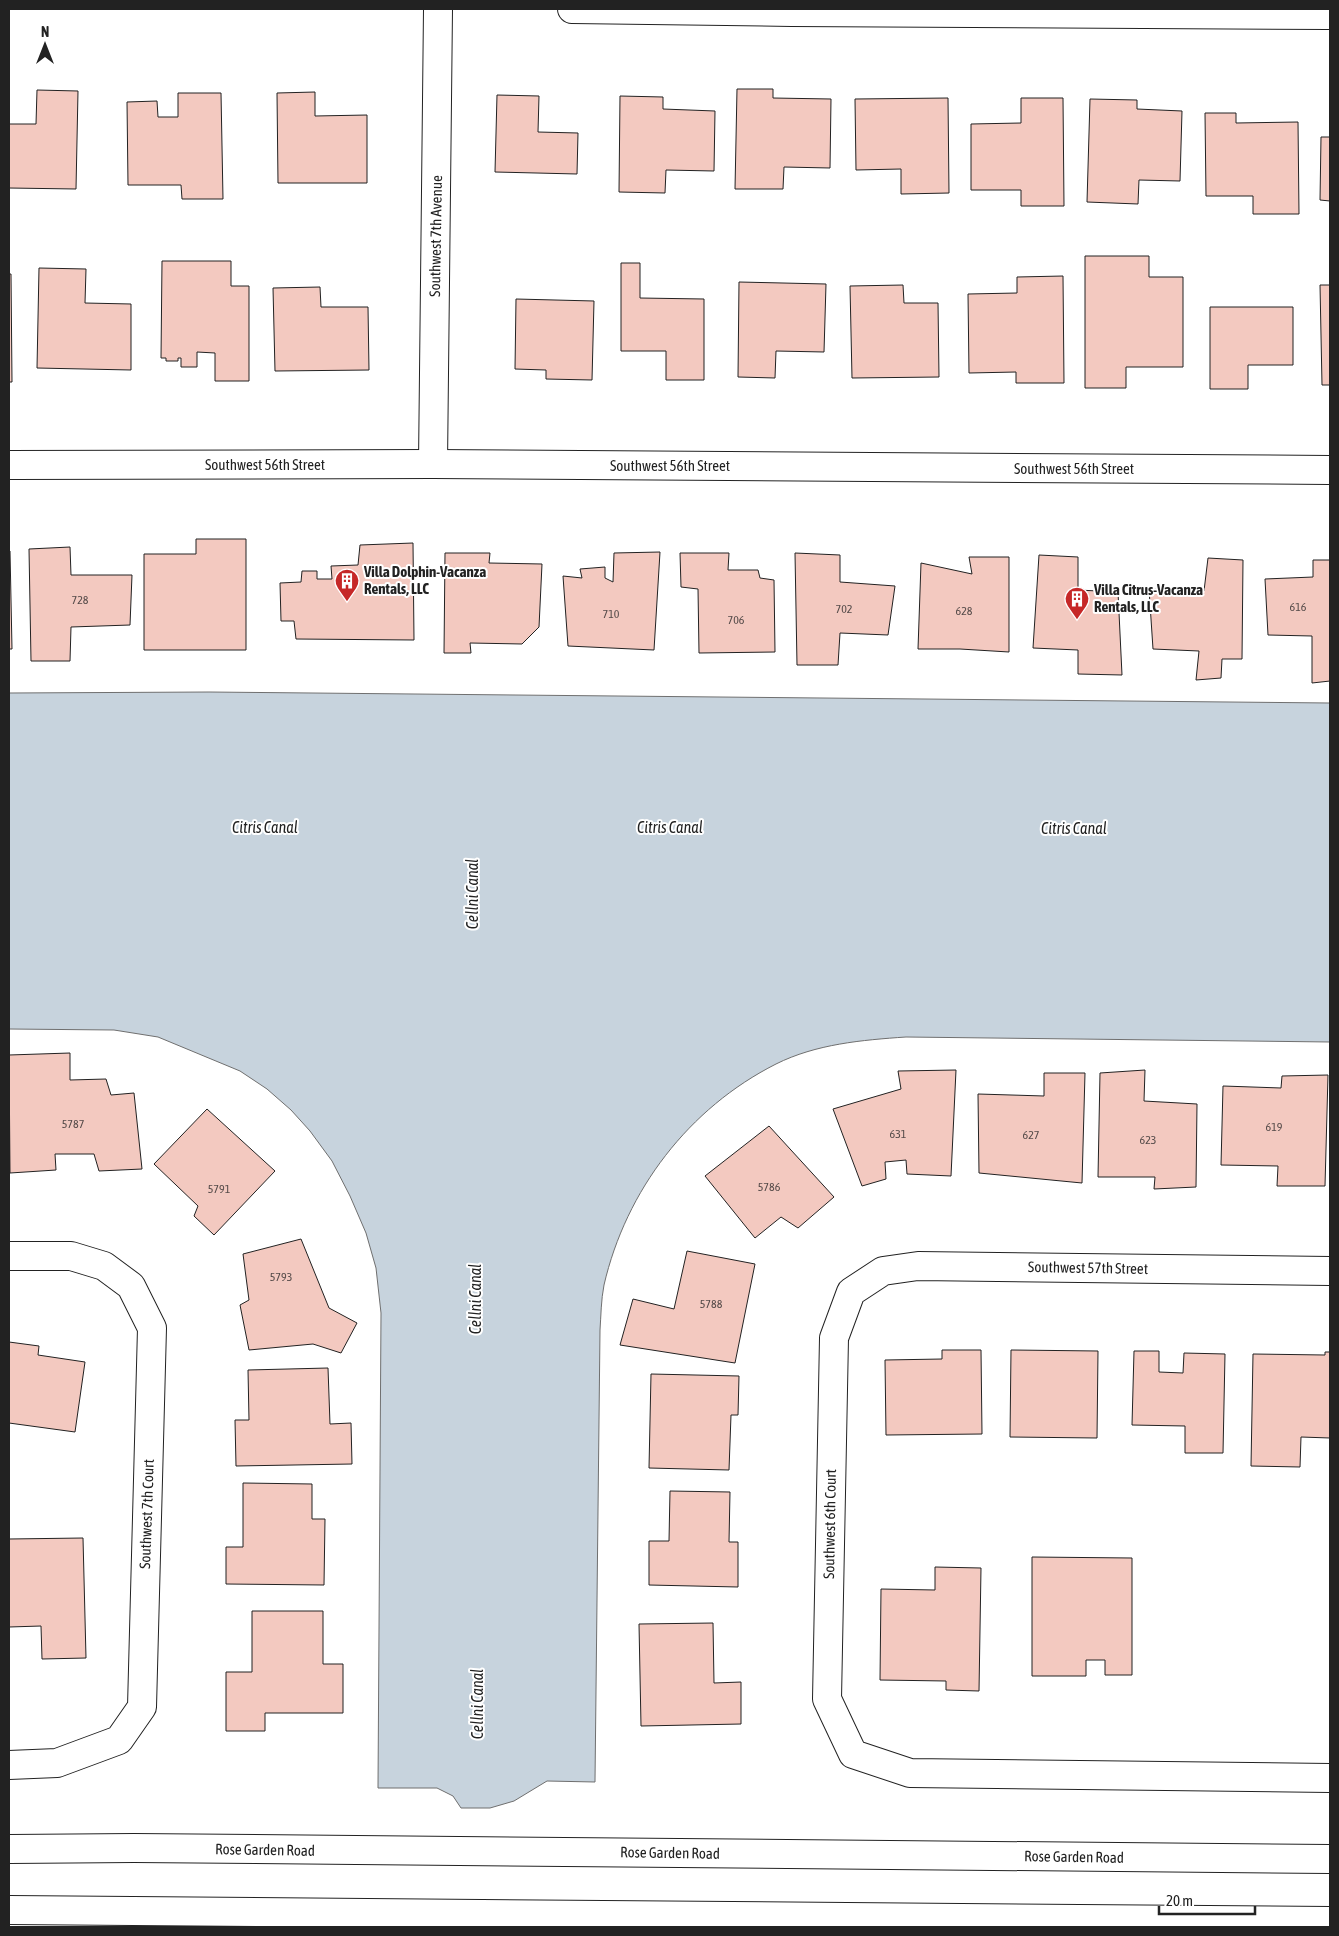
<svg xmlns="http://www.w3.org/2000/svg" width="1339" height="1936" font-family="'Asap Condensed',sans-serif">
  <rect width="100%" height="100%" fill="#fff"/>
  <path fill="#c7d3dd" stroke="#6f6f6f" d="M209 692 1330 703V1042L906 1037C862 1040 816 1044 776 1064 689 1108 626 1190 604 1285 601 1300 601 1316 600 1330L595 1782 547 1781 514 1801 490 1808H461L453 1796 437 1788H378L381 1313 376 1268 366 1233 350 1196 332 1161 310 1131 291 1110 267 1089 240 1071 158 1037 114 1030 9 1029V693Z"/>
  <g fill="#f3c9c0" stroke="#222">
    <path d="M737 89H773V98L831 99 830 168 784 167 783 189H735Z"/>
    <path d="M37 90 78 91 76 189 9 188V124H36Z"/>
    <path d="M315 92V116L367 115V183H278L277 93Z"/>
    <path d="M178 93H221L223 199H182L181 185H128L127 102 157 101 158 117H178Z"/>
    <path d="M497 95 539 96 538 132 578 133 577 174 495 172Z"/>
    <path d="M620 96 663 97V109L715 111 714 171 666 170 665 193 619 192Z"/>
    <path d="M948 98 949 193 901 194V169L856 170 855 99Z"/>
    <path d="M1021 98H1063L1064 206H1021V190H971V124L1021 123Z"/>
    <path d="M1090 99 1137 100V109L1182 111 1180 181 1139 180 1138 204 1087 202Z"/>
    <path d="M1205 113H1236V123L1298 122 1299 214H1253V196H1206Z"/>
    <path d="M1321 137H1330V201L1320 200Z"/>
    <path d="M1085 256H1149V277H1183V367H1126V388H1085Z"/>
    <path d="M162 261H231V286H249V381H215V353L197 352V367H181V358H178V361H166V358H161Z"/>
    <path d="M621 263H640V298L704 299V380H666V351H621Z"/>
    <path d="M39 268 86 269 85 303 131 304V370L37 368Z"/>
    <path d="M9 274H11L12 382H9Z"/>
    <path d="M1063 276 1064 383H1016V372L969 373 968 294 1017 293V277Z"/>
    <path d="M739 282 826 284 824 352 776 351 775 378 738 377Z"/>
    <path d="M903 285 904 303H938L939 377 852 378 850 286Z"/>
    <path d="M1320 285H1330V385H1322Z"/>
    <path d="M320 287 321 307H368L369 370 275 371 273 288Z"/>
    <path d="M516 299 594 301 592 380 546 379V370L515 369Z"/>
    <path d="M1210 307H1293V365H1248V389H1210Z"/>
    <path d="M196 539H246V650H144V554H196Z"/>
    <path d="M413 543 414 640 296 639 294 621H281L280 583 301 582 302 571H317V579H332L331 566 358 565 360 545Z"/>
    <path d="M70 547 71 575H132L130 625 71 627 70 661H31L29 549Z"/>
    <path d="M9 551H10L12 649H9Z"/>
    <path d="M660 552 654 650 568 646 563 576 582 578 580 569 605 567V578L613 582 614 553Z"/>
    <path d="M445 553H490L489 563 542 564 539 627 522 644 470 643 471 653H444Z"/>
    <path d="M680 553H729L728 570H758L760 578 774 580 775 652 699 653 698 589 681 587Z"/>
    <path d="M795 553 840 555V582L895 586 888 635 840 633 838 665H797Z"/>
    <path d="M1039 555 1078 557V590L1118 592 1122 675 1078 674V650L1033 648Z"/>
    <path d="M969 557H1009V652L960 649H918L921 563 972 574Z"/>
    <path d="M1208 558 1243 560 1242 659H1222L1221 678 1196 680 1199 651 1153 649 1149 589 1204 591Z"/>
    <path d="M1313 560H1330V681L1312 683V636L1268 635 1265 579 1313 577Z"/>
    <path d="M70 1053V1080L106 1079 111 1095 134 1093 142 1169 99 1171 94 1154H55L56 1170 10 1173 9 1055Z"/>
    <path d="M956 1070 951 1176 907 1174 906 1160 885 1162 886 1179 862 1186 833 1109 901 1089 898 1071Z"/>
    <path d="M1145 1070 1144 1101 1197 1104 1196 1187 1154 1189 1155 1177H1098L1100 1073Z"/>
    <path d="M1044 1073H1085L1082 1183 979 1173 978 1094 1044 1096Z"/>
    <path d="M1328 1075 1325 1186H1277L1278 1166 1221 1165 1223 1086 1281 1088 1282 1076Z"/>
    <path d="M207 1109 275 1171 214 1235 194 1216 198 1206 154 1164Z"/>
    <path d="M769 1126 834 1197 798 1228 781 1217 755 1238 705 1176Z"/>
    <path d="M301 1239 329 1308 357 1323 341 1353 313 1344 249 1350 240 1305 249 1300 243 1254Z"/>
    <path d="M687 1251 755 1264 735 1363 620 1345 633 1299 674 1309Z"/>
    <path d="M9 1342 39 1346 38 1355 85 1362 75 1432 9 1423Z"/>
    <path d="M942 1350H981L982 1434 886 1435 885 1360 942 1359Z"/>
    <path d="M1011 1350 1098 1351 1097 1438 1010 1437Z"/>
    <path d="M1134 1351H1159V1372L1183 1373 1184 1353 1225 1354 1223 1453H1185V1426L1132 1425Z"/>
    <path d="M1325 1352H1330V1438L1301 1437 1300 1467 1251 1466 1253 1354 1325 1355Z"/>
    <path d="M328 1368 330 1424 351 1423 352 1464 236 1466 235 1420H249L248 1370Z"/>
    <path d="M651 1374 739 1376 738 1415H731L729 1470 649 1468Z"/>
    <path d="M243 1483 312 1484V1519H325L324 1585 226 1584V1547H243Z"/>
    <path d="M670 1491 730 1492 729 1542H738V1587L649 1585V1541H669Z"/>
    <path d="M83 1538 86 1658 42 1659 41 1626 9 1627V1539Z"/>
    <path d="M1032 1557 1132 1558V1675H1105V1660H1086V1676H1032Z"/>
    <path d="M935 1567 981 1568 979 1691 946 1690V1681L880 1680 881 1589 935 1590Z"/>
    <path d="M252 1611H323V1664H343V1713H265V1731H226V1672H252Z"/>
    <path d="M713 1623 714 1683 741 1682V1724L641 1726 639 1624Z"/>
  </g>
  <g fill="none" stroke-linecap="round" stroke-linejoin="round">
    <defs>
      <g id="street">
        <path d="M433 464 438 9"/>
        <path d="M9 465 433 464 1330 470"/>
        <path d="M9 1256H71L104 1266 131 1286 152 1328 142 1707 119 1740 57 1763 9 1765"/>
        <path d="M1330 1271 918 1266 883 1271 851 1292 834 1338 827 1699 853 1754 910 1773 1330 1778"/>
      </g>
      <g id="secondary">
        <path d="M572 9 792 12 1330 15"/>
        <path d="M9 1849 134 1848 1330 1859"/>
        <path d="M9 1910 1330 1921"/>
      </g>
    </defs>
    <use href="#street" stroke="#222" stroke-width="30"/>
    <use href="#secondary" stroke="#222" stroke-width="30"/>
    <use href="#street" stroke="#fff" stroke-width="28"/>
    <use href="#secondary" stroke="#fff" stroke-width="28"/>
  </g>
  <defs>
    <symbol id="building-pin" viewBox="-11 -11 22 30"><path d="M0 17L-7.5 6A9.5 9.5 0 1 1 7.5 6Z" fill="#c62828" stroke="#fff"/><path d="M-4-6H4V6H1V3H-1V6H-4ZM-2.5-4.3h1.7v1.8h-1.7ZM.8-4.3h1.7v1.8H.8ZM-2.5-1h1.7V.8h-1.7ZM.8-1h1.7V.8H.8Z" fill="#fff"/></symbol>
  </defs>
  <g fill-rule="evenodd">
    <use href="#building-pin" x="333" y="567" width="28" height="38"/>
    <use href="#building-pin" x="1063" y="585" width="28" height="38"/>
  </g>
  <g text-anchor="middle" stroke-width="4" stroke-linejoin="round" paint-order="stroke">
    <g font-size="12" fill="#564c4a">
      <text x="80" y="604">728</text>
      <text x="1298" y="611">616</text>
      <text x="844" y="613">702</text>
      <text x="964" y="615">628</text>
      <text x="611" y="618">710</text>
      <text x="736" y="624">706</text>
      <text x="73" y="1128">5787</text>
      <text x="1274" y="1131">619</text>
      <text x="898" y="1138">631</text>
      <text x="1031" y="1139">627</text>
      <text x="1148" y="1144">623</text>
      <text x="769" y="1191">5786</text>
      <text x="219" y="1193">5791</text>
      <text x="281" y="1281">5793</text>
      <text x="711" y="1308">5788</text>
    </g>
    <g font-size="15" fill="#222" stroke="#fff">
      <text transform="translate(436 236) rotate(-89)" y="5">Southwest 7th Avenue</text>
      <text x="265" y="470">Southwest 56th Street</text>
      <text x="670" y="471">Southwest 56th Street</text>
      <text x="1074" y="474">Southwest 56th Street</text>
      <text transform="translate(1088 1268) rotate(1)" y="5">Southwest 57th Street</text>
      <text transform="translate(147 1514) rotate(-88)" y="5">Southwest 7th Court</text>
      <text transform="translate(830 1524) rotate(-89)" y="5">Southwest 6th Court</text>
      <text transform="translate(265 1850) rotate(1)" y="5">Rose Garden Road</text>
      <text transform="translate(670 1853) rotate(1)" y="5">Rose Garden Road</text>
      <text transform="translate(1074 1857) rotate(1)" y="5">Rose Garden Road</text>
    </g>
    <g font-size="15" font-weight="bold" fill="#222" stroke="#fff" text-anchor="start">
      <text x="364" y="577">Villa Dolphin-Vacanza<tspan x="364" dy="17">Rentals, LLC</tspan></text>
      <text x="1094" y="595">Villa Citrus-Vacanza<tspan x="1094" dy="17">Rentals, LLC</tspan></text>
    </g>
    <g font-size="16" font-style="italic" fill="#222" stroke="#fff">
      <text x="265" y="833">Citris Canal</text>
      <text x="670" y="833">Citris Canal</text>
      <text x="1074" y="834">Citris Canal</text>
      <text transform="translate(472 894) rotate(-90)" y="6">Cellni Canal</text>
      <text transform="translate(475 1299) rotate(-90)" y="6">Cellni Canal</text>
      <text transform="translate(477 1704) rotate(-90)" y="6">Cellni Canal</text>
    </g>
  </g>
  <rect width="1339" height="1936" fill="none" stroke="#222222" stroke-width="20"/>
  <g transform="translate(45 45)" stroke="#ffffff" stroke-width="4" paint-order="stroke">
  <path d="M0-4L9 19L0 12L-9 19Z" fill="#222222"/>
  <text y="-8" font-size="14" font-weight="bold" text-anchor="middle" fill="#222222">N</text>
  </g>
  <path d="M1159 1906v8h96v-8" fill="none" stroke="#222222" stroke-width="2.5"/>
  <text x="1166" y="1906" font-size="15" fill="#222222" stroke="#ffffff" stroke-width="4" paint-order="stroke">20 m</text>
</svg>
